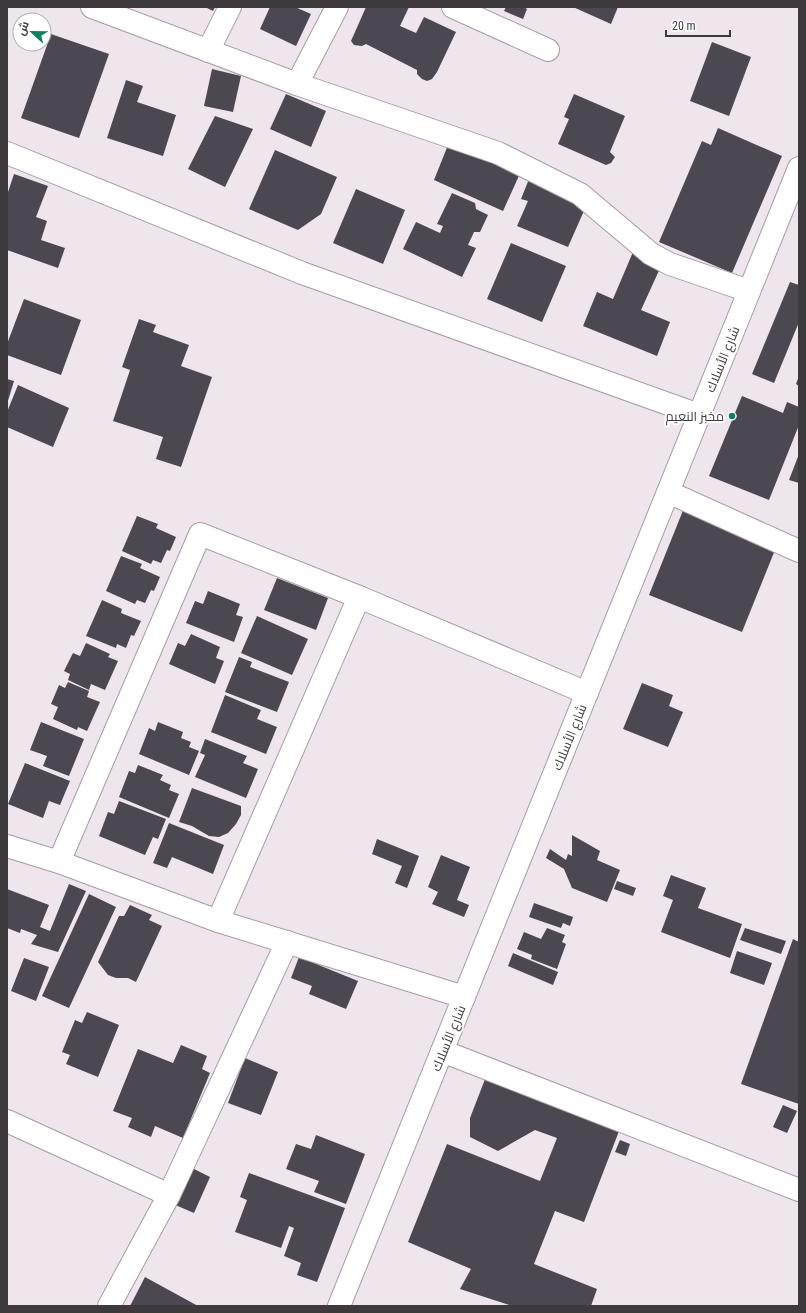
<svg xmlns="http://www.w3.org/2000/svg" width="806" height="1313" font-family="'Roboto Condensed',Cairo,sans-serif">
  <rect width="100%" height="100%" fill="#efe5ed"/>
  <g fill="#4b4851">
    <path d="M205 7H215L213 11Z"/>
    <path d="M270 7H295L311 14 296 46 260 29Z"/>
    <path d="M366 7H409L400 26 416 33 424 17 456 32 437 72 432 79 427 81 422 79 417 74V70L366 44 362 46 354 45 351 41Z"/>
    <path d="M506 7H524L527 9 523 19 504 11Z"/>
    <path d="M573 7H618L611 24Z"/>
    <path d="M51 34 109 54 79 138 21 118Z"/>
    <path d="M712 42 751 57 729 116 690 101Z"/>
    <path d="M212 69 241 76 233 112 204 106Z"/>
    <path d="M126 80 143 86 137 102 176 115 163 156 107 138Z"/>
    <path d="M286 94 326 111 311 147 270 129Z"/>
    <path d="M574 94 625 116 610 152 615 157 611 163 606 165 558 144 569 119 564 117Z"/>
    <path d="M215 116 253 129 225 187 188 169Z"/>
    <path d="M718 128 782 156 732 273 659 242 702 141 711 145Z"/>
    <path d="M448 145 522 169 503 211 434 180Z"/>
    <path d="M275 150 337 177 321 214 298 230 249 209Z"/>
    <path d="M14 174 48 186 36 217 47 221 41 240 65 248 58 268 7 250V195Z"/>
    <path d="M529 179 587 204 568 247 517 226 528 201 521 199Z"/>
    <path d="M356 189 405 210 383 264 333 243Z"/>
    <path d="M452 193 475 203 476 209 488 215 480 232H474L468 245 476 248 462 277 403 249 416 222 440 233 443 226 437 224Z"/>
    <path d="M511 243 566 266 542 322 487 299Z"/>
    <path d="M636 245 662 264 641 310 670 322 657 356 583 326 597 292 613 299Z"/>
    <path d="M790 282 799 285V322L774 383 752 374Z"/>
    <path d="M24 299 81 320 61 375 7 355V344Z"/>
    <path d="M139 319 156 325 153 332 189 345 181 366 212 377 181 467 156 459 163 437 113 421 130 370 122 367Z"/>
    <path d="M799 376V386L796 384Z"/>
    <path d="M7 379 14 381 7 404Z"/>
    <path d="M18 385 69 408 53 447 7 427V412Z"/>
    <path d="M742 396 783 413 787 402 799 407V425L769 500 709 476Z"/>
    <path d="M799 454V483L789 480Z"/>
    <path d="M684 508 777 545 742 632 649 595Z"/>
    <path d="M137 516 158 524 156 528 176 537 170 551 167 550 161 563 153 560 151 564 122 551Z"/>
    <path d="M121 556 142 564 140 568 160 577 154 591 151 590 145 603 137 600 135 604 106 591Z"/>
    <path d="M277 578 328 598 316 630 264 610Z"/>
    <path d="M208 591 240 604 236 615 243 617 234 642 186 623 195 601 203 604Z"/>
    <path d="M102 600 122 609 121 613 141 621 134 636 131 635 126 648 117 644 116 648 86 636Z"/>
    <path d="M257 616 308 639 292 675 241 653Z"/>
    <path d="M191 634 220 647 216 658 224 661 215 684 169 664 178 643 185 646Z"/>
    <path d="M86 643 110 654 108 657 118 661 105 690 91 684 89 690 68 680 70 674 64 671 73 653 80 656Z"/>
    <path d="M239 657 252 662 250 667 289 682 277 712 225 692Z"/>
    <path d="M68 682 89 691 87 697 100 702 87 731 78 727 77 730 53 719 58 707 51 704 59 685 65 688Z"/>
    <path d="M642 683 673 695 669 706 683 712 668 747 623 729Z"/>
    <path d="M225 695 261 710 257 719 277 727 266 754 211 732Z"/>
    <path d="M41 722 84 739 69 776 43 766 47 756 30 750Z"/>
    <path d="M158 722 183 732 181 738 191 742 189 747 199 751 189 775 139 754 149 728 155 731Z"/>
    <path d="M205 739 247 756 243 763 258 769 246 798 195 777 205 755 200 753Z"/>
    <path d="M25 763 70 781 60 805 49 801 43 818 8 804Z"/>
    <path d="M138 765 163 775 160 780 171 785 169 790 179 794 169 818 119 797 129 771 135 773Z"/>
    <path d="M192 788 241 806V815L236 824 228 833 219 837 209 836 192 826 179 822Z"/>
    <path d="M119 801 166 819 158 839 153 837 145 855 99 836 108 812 114 814Z"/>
    <path d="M169 823 224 845 213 874 172 857 167 868 153 863Z"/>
    <path d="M572 835 600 851 597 860 620 870 607 902 572 888 564 869 546 858 550 849 566 860 568 854 572 856Z"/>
    <path d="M377 839 419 856 407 888 395 883 402 866 372 854Z"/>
    <path d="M441 855 470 867 457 900 469 905 464 917 432 904 438 892 428 887Z"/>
    <path d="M671 875 706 888 698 908 742 924 730 958 661 932 673 900 663 896Z"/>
    <path d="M617 881 636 888 633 896 614 889Z"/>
    <path d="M69 884 86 891 58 952 31 944 37 935 21 929 20 933 7 928V889L49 905 40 927 50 931Z"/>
    <path d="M89 894 116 907 69 1008 42 996Z"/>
    <path d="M534 903 573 917 570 926 563 923 561 928 529 917Z"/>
    <path d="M130 905 152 915 149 920 162 926 136 982 128 978H116L108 975 98 962 119 916H124Z"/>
    <path d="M547 928 565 935 562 942 566 944 557 969 531 959 532 955 517 949 524 932 541 939Z"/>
    <path d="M745 928 786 941 781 954 740 940Z"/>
    <path d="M793 939 799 942V1104L741 1084Z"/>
    <path d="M737 951 772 963 764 985 730 973Z"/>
    <path d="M513 953 558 972 553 985 508 966Z"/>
    <path d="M299 957 358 981 346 1009 309 994 312 986 291 978Z"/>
    <path d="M24 958 49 967 36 1001 11 991Z"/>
    <path d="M87 1012 119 1025 98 1077 66 1064 70 1055 62 1052 75 1020 82 1023Z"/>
    <path d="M181 1045 207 1056 202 1069 210 1073 183 1138 155 1126 151 1137 128 1127 132 1118 113 1111 138 1049 173 1063Z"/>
    <path d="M245 1058 278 1072 261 1115 228 1103Z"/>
    <path d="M487 1074 621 1126 584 1222 555 1211 534 1264 597 1289 591 1306H512L460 1289 471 1269 408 1242 447 1144 540 1181 557 1138 535 1130 498 1151 470 1137V1118Z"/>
    <path d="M783 1105 797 1111 787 1133 773 1127Z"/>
    <path d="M316 1135 365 1154 346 1204 314 1192 319 1181 286 1169 296 1144 311 1149Z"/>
    <path d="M620 1140 630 1144 626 1156 615 1152Z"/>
    <path d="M190 1167 210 1177 194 1213 173 1204Z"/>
    <path d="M249 1173 345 1208 317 1282 297 1275 301 1263 284 1256 294 1228 289 1226 281 1248 235 1232 247 1200 240 1197Z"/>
    <path d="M145 1277 198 1306H130Z"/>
  </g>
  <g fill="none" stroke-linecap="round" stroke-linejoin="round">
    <defs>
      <g id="minor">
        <path d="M92 7 297 84 498 153 580 194 651 254 670 264 749 291"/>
        <path d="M453 7 548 50"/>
        <path d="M208 51 230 7"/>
        <path d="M297 84 337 7"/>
        <path d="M7 153 302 273 699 415"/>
        <path d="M668 492 799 551"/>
        <path d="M359 597 587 693"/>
        <path d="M7 846 59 862 218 921 464 997"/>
        <path d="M59 862 200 534 359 597 218 921"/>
        <path d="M442 1051 799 1190"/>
        <path d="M7 1121 169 1195"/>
        <path d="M109 1306 169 1195 287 942"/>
        <path d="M339 1306 799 168"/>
      </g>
    </defs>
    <use href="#minor" stroke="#a69ca3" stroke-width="24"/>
    <use href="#minor" stroke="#fff" stroke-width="22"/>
  </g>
  <circle fill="#088464" stroke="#fff" stroke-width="1.5" cx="732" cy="416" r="4"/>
  <g text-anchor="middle" stroke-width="4" stroke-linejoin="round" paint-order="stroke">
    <g font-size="13" fill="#3d393c" stroke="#fff">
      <text transform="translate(722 359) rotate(-68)" y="5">شارع الأسلاك</text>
      <text transform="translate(569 737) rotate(-68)" y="5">شارع الأسلاك</text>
      <text transform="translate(448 1038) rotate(-68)" y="5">شارع الأسلاك</text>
    </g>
    <g font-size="13" fill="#3d393c" stroke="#fff" text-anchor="end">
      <text x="724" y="421">مخبز النعيم</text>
    </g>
  </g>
  <rect width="806" height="1313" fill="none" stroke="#3d393c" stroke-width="16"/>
  <g transform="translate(32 32) rotate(292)"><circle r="19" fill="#ffffff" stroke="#b1b0b1"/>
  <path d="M0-3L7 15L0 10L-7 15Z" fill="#088464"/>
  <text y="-6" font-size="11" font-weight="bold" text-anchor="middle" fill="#3d393c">ش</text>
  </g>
  <path d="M666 30v6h64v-6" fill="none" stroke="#3d393c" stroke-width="2"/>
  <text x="672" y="30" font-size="12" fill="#3d393c" stroke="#ffffff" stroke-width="3" paint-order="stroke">20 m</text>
</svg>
